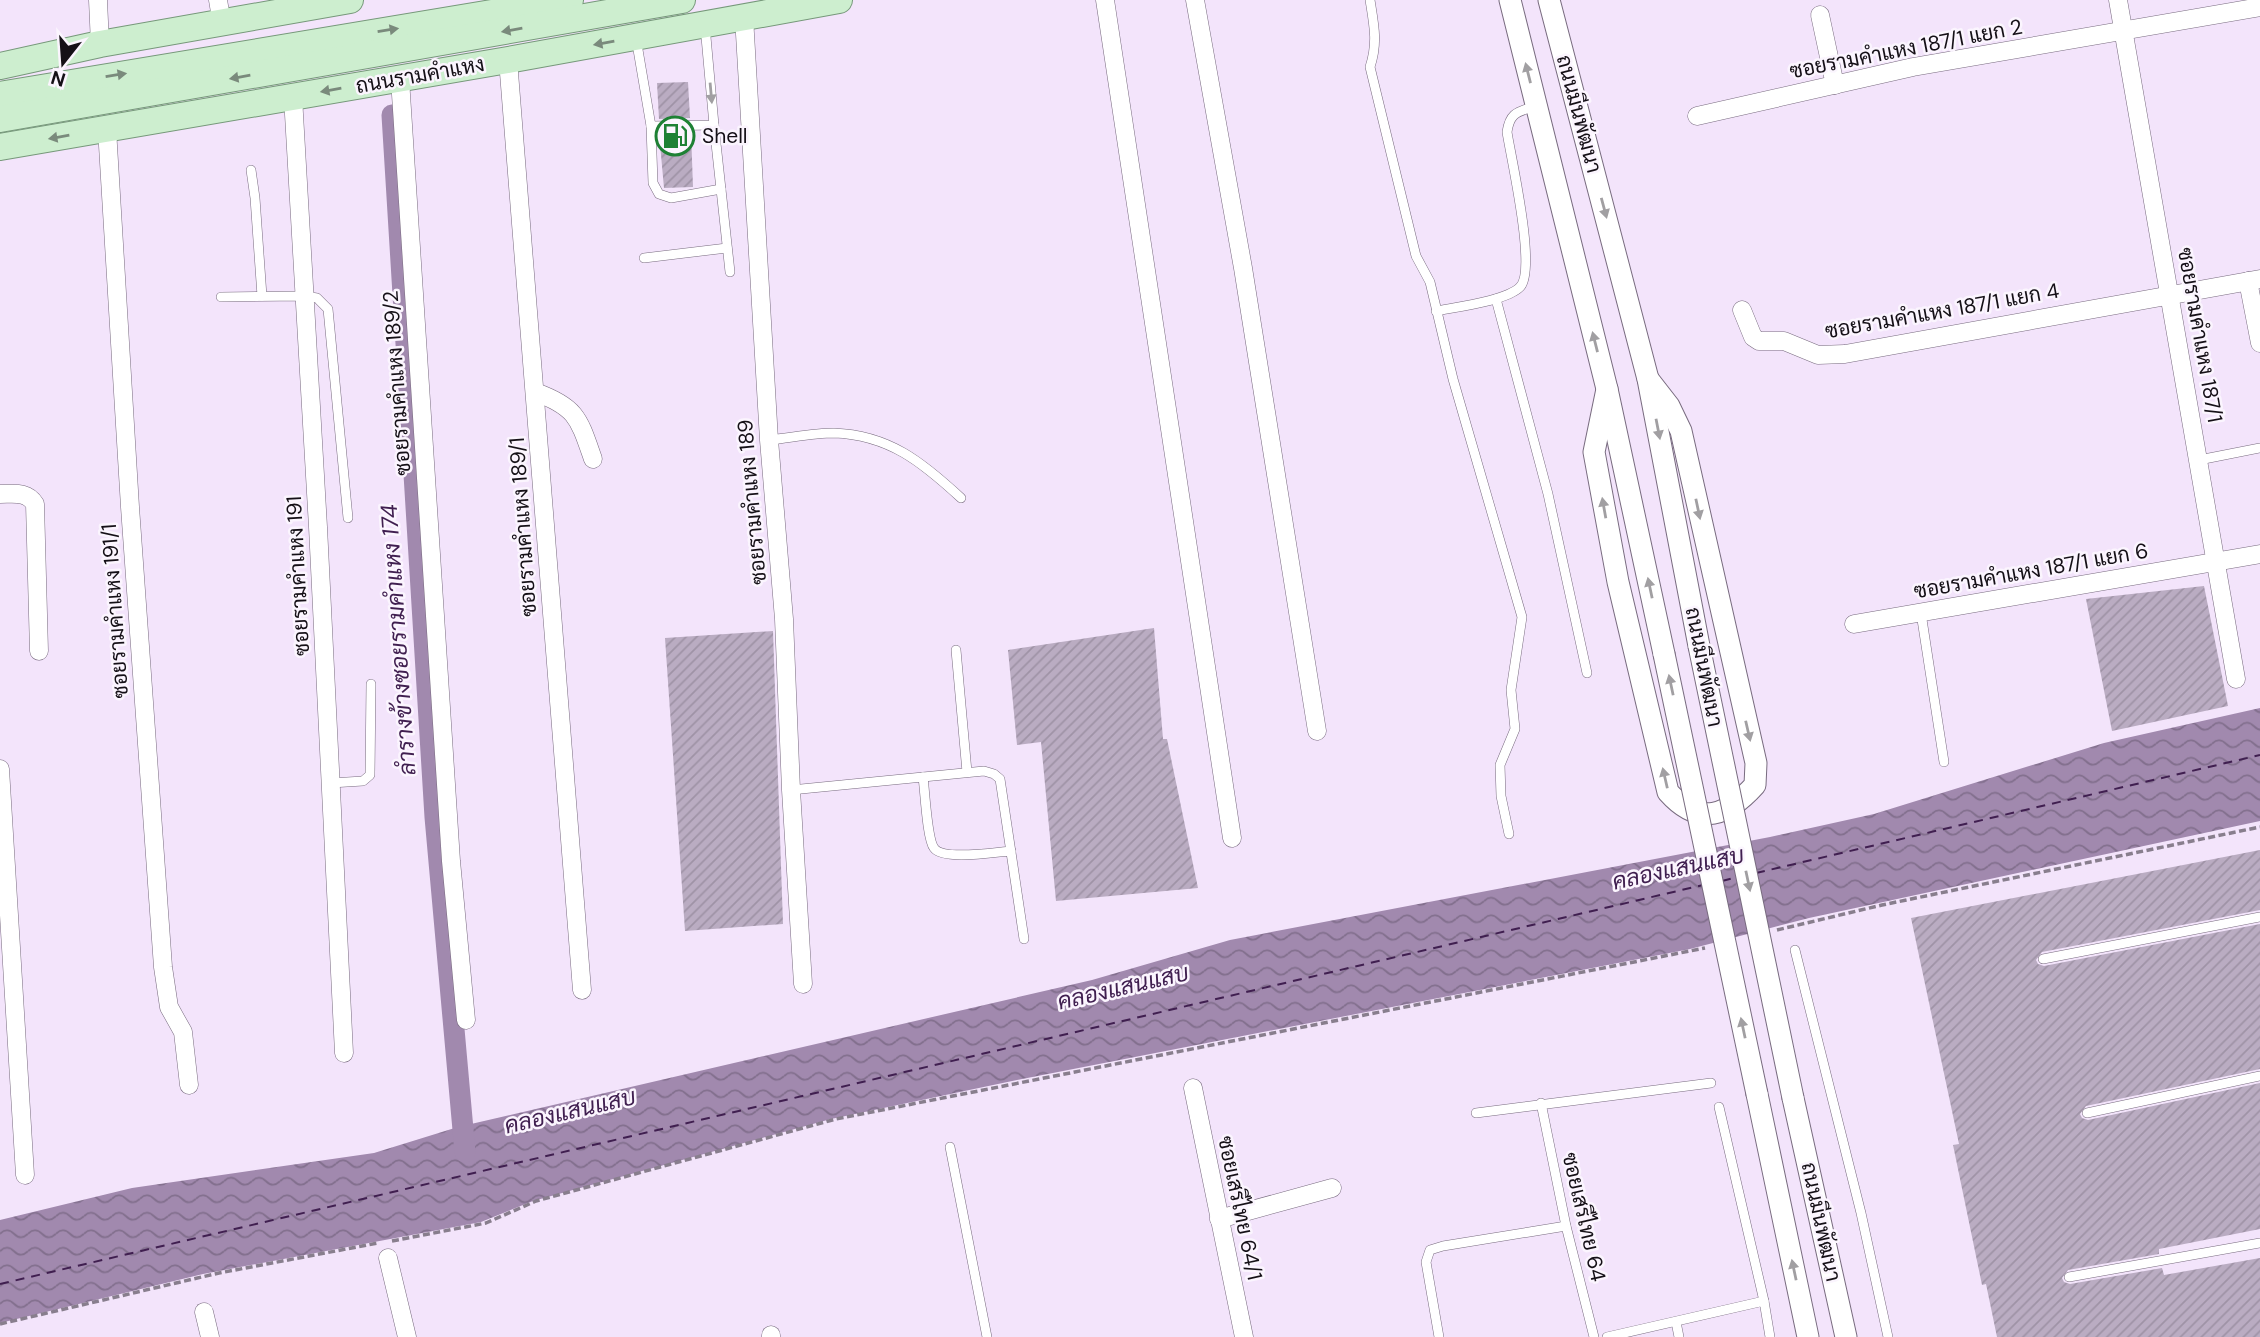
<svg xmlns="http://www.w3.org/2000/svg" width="2260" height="1337" font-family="'DM Sans',Sarabun,sans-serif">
  <defs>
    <pattern id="water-waves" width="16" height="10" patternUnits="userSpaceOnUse" patternTransform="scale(1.75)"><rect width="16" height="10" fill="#a189ae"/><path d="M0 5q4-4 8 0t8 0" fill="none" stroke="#826f8d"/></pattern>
    <pattern id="building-hatch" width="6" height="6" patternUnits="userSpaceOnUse" patternTransform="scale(1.75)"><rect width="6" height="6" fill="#baacc2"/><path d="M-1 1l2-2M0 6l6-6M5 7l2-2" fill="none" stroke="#9f93a6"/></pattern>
  </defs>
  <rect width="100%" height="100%" fill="#f3e4fb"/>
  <path fill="url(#water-waves)" d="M2260 708V821L1809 918 1690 949 1017 1080 831 1119 533 1201 481 1222 203 1274 0 1323V1220L132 1188 374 1153 458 1127 1092 980 1230 940 1770 837 1874 814 2104 743Z"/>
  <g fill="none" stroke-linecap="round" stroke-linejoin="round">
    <path stroke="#a189ae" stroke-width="21" d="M392 115 435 817 465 1152"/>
    <g stroke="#401f50" stroke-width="2" stroke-dasharray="9 7" stroke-linecap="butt">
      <path d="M1756 873 2260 755"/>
      <path d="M1722 881 1737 877"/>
      <path d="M0 1284 1703 885"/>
    </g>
  </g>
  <g fill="url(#building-hatch)">
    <path d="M688 82 690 118 659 119 657 83Z"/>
    <path d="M691 132 693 187 664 188 659 133Z"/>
    <path d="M2204 586 2228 706 2112 731 2086 599Z"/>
    <path d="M1154 628 1163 739H1167L1198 888 1056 901 1041 742 1017 745 1008 650Z"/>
    <path d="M773 631 783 924 685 931 665 638Z"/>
    <path d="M2260 850V910L2042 952 2036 960 2038 964 2044 966 2260 924V1069L2086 1106 2080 1114 2082 1118 2088 1120 2260 1083V1229L2159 1249V1254L2068 1270 2062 1278 2064 1282 2070 1284 2162 1268 2164 1275 2260 1258V1337H1997L1986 1284 1982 1285 1953 1145 1959 1144 1911 918Z"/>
  </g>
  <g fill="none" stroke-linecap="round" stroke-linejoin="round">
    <defs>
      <g id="service">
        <path d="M1370 0C1374 25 1378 43 1370 67L1416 256 1430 282 1453 379 1522 617 1511 690 1515 729 1500 765 1501 796 1509 834"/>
        <path d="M636 38 651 126 714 125 705 26"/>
        <path d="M714 125 730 272"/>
        <path d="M651 126 653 183 659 194 671 198 721 189"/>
        <path d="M251 170 255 198 262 296"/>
        <path d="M644 258 727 248"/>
        <path d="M221 297 305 296 317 298 328 309 348 518"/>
        <path d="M1496 299 1548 494 1587 673"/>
        <path d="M1436 311C1456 307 1506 301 1520 287 1537 270 1511 158 1507 132 1510 112 1518 112 1535 106"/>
        <path d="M769 440C790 438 813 433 834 433 889 435 922 462 961 498"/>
        <path d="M2199 460 2260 448"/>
        <path d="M1921 613 1944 762"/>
        <path d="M956 650 967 772"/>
        <path d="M923 777C925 791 927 839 934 848 943 861 996 852 1011 851"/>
        <path d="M331 783 363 781 370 775 371 684"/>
        <path d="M791 790 984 771 994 774 1000 779 1024 939"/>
        <path d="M1795 950 1861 1213 1888 1337"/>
        <path d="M2043 959 2260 917"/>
        <path d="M1541 1103 1566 1226 1594 1337"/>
        <path d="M1719 1107 1764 1301"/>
        <path d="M1476 1113 1711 1083"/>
        <path d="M2087 1113 2260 1076"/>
        <path d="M950 1147 987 1337"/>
        <path d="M2069 1277 2260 1243"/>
        <path d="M1676 1322 1679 1337"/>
        <path d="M1439 1337 1426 1262 1430 1250 1443 1246 1566 1226"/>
        <path d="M1607 1337 1764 1301 1770 1337"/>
      </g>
      <g id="minor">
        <path d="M98 0 100 44"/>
        <path d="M218 0 222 24"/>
        <path d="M1105 0 1232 838"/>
        <path d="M1195 0 1243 268 1317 731"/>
        <path d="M2118 0 2236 679"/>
        <path d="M1820 15 1835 85"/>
        <path d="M744 17 769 440 784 619 791 790 803 984"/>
        <path d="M508 60 582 990"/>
        <path d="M400 79 451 861 466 1020"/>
        <path d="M293 97 318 527 344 1053"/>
        <path d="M1697 116 1913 67 2260 7"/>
        <path d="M107 129 130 507 163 967 169 1007 183 1032 189 1085"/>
        <path d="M2248 281 2260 343"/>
        <path d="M1742 310 1753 337 1759 341H1784L1818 355 1845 354 2260 279"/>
        <path d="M535 392C577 407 579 419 593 459"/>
        <path d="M0 494C14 494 27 491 35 504L39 651"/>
        <path d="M1854 624 2260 554"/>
        <path d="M0 769 25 1175"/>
        <path d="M1193 1088 1244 1337"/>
        <path d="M1219 1219 1332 1188"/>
        <path d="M388 1258 407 1337"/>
        <path d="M204 1312 210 1337"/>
        <path d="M771 1335V1337"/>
      </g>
      <g id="tertiary">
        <path d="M1510 0 1607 389 1664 654"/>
        <path d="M1549 0 1648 379 1699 646"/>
        <path d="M1607 389 1594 452 1618 582 1668 792C1700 828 1728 815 1755 785L1756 763 1681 431 1669 406 1648 379"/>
        <path d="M1757 1094 1808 1337"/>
        <path d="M1793 1098 1846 1337"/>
      </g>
      <g id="primary">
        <path d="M0 66 100 44 350 0"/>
        <path d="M0 95 570 0"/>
        <path d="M0 119 682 0"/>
        <path d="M0 147 508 60 839 0"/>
      </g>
    </defs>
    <use href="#service" stroke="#786b7f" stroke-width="10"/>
    <use href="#minor" stroke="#786b7f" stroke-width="19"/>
    <use href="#tertiary" stroke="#786b7f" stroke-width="23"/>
    <use href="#primary" stroke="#76987a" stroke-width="28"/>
    <g stroke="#887e8d" stroke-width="3.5" stroke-dasharray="7 3.5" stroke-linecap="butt">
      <path d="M1777 930 1882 905 2260 827"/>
      <path d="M392 1241 486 1223 536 1201 836 1119 1705 948"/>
      <path d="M0 1324 219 1273 378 1243"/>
    </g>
    <use href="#service" stroke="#fff" stroke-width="9"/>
    <use href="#minor" stroke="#fff" stroke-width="18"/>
    <use href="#tertiary" stroke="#fff" stroke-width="21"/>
    <use href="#primary" stroke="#cdeecf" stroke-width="26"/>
    <defs>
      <g id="tertiary-bridge">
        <path d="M1699 646 1793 1098"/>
        <path d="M1664 654 1757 1094"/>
      </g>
    </defs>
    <use href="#tertiary-bridge" stroke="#786b7f" stroke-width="23" stroke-linecap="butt"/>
    <use href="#tertiary-bridge" stroke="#fff" stroke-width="21"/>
  </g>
  <defs><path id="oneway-solid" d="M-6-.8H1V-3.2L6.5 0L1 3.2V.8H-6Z" transform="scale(1.75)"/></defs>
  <g fill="#7a8a7c">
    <use href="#oneway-solid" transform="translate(388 30) rotate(-9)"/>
    <use href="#oneway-solid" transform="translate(512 30) rotate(170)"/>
    <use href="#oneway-solid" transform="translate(604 43) rotate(170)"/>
    <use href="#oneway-solid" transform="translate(116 75) rotate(-9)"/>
    <use href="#oneway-solid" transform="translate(240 77) rotate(170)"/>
    <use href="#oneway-solid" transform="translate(331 90) rotate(170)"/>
    <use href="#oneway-solid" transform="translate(59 137) rotate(170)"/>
  </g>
  <g fill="#a19fa2">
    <use href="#oneway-solid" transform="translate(1528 73) rotate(-104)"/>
    <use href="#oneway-solid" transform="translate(711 93) rotate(85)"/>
    <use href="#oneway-solid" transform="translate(1604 208) rotate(75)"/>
    <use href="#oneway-solid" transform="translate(1595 342) rotate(-104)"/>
    <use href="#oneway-solid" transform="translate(1658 429) rotate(79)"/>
    <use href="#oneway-solid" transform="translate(1604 508) rotate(-100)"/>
    <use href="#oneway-solid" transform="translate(1698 509) rotate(78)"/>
    <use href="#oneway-solid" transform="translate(1650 588) rotate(-102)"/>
    <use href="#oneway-solid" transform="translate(1671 685) rotate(-102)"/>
    <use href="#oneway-solid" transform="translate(1748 731) rotate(77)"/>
    <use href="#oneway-solid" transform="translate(1665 778) rotate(-103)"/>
    <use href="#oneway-solid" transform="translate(1748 881) rotate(78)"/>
    <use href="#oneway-solid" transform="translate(1743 1028) rotate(-102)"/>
    <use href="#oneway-solid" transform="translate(1794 1270) rotate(-102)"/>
  </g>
  <defs>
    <symbol id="fuel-ring" viewBox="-11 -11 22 22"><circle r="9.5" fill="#fbf5fe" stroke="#1e8134" stroke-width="1.5"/><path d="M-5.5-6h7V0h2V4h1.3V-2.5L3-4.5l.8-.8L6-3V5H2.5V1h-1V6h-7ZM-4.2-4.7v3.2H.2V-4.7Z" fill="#1e8134"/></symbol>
  </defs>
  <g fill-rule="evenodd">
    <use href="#fuel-ring" x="653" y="114" width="44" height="44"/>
  </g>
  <g text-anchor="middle" stroke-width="5" stroke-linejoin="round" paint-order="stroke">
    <g font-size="21" fill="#151017" stroke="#fbf5fe">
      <text transform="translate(1906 49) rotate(-11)" y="7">ซอยรามคำแหง 187/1 แยก 2</text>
      <text transform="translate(420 75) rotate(-10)" y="7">ถนนรามคำแหง</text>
      <text transform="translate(1579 114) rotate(75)" y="7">ถนนมีนพัฒนา</text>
      <text transform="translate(1942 311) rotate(-10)" y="7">ซอยรามคำแหง 187/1 แยก 4</text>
      <text transform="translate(2200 335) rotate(80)" y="7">ซอยรามคำแหง 187/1</text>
      <text transform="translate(397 383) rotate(-94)" y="7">ซอยรามคำแหง 189/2</text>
      <text transform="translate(752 502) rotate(-95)" y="7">ซอยรามคำแหง 189</text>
      <text transform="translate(523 527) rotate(-94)" y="7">ซอยรามคำแหง 189/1</text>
      <text transform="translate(2031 571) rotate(-10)" y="7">ซอยรามคำแหง 187/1 แยก 6</text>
      <text transform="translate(298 576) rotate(-93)" y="7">ซอยรามคำแหง 191</text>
      <text transform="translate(115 611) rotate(-94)" y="7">ซอยรามคำแหง 191/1</text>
      <text transform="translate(1704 667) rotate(79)" y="7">ถนนมีนพัฒนา</text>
      <text transform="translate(1240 1208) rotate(78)" y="7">ซอยเสรีไทย 64/1</text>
      <text transform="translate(1584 1217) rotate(77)" y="7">ซอยเสรีไทย 64</text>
      <text transform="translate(1821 1222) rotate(78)" y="7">ถนนมีนพัฒนา</text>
    </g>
    <g font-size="21" fill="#151017" stroke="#fbf5fe" text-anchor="start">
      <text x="702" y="143">Shell</text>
    </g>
    <g font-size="23" font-style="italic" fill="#401f50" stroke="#fbf5fe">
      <text transform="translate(398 640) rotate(-94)" y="8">ลำรางข้างซอยรามคำแหง 174</text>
      <text transform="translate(1678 868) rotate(-12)" y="8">คลองแสนแสบ</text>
      <text transform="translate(1123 987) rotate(-13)" y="8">คลองแสนแสบ</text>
      <text transform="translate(570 1111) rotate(-13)" y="8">คลองแสนแสบ</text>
    </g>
  </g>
  <g transform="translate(63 63) rotate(197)" stroke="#fbf5fe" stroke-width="5" paint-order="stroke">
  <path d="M0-5L12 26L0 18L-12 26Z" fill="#151017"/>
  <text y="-10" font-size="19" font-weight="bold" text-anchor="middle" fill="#151017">N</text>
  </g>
</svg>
